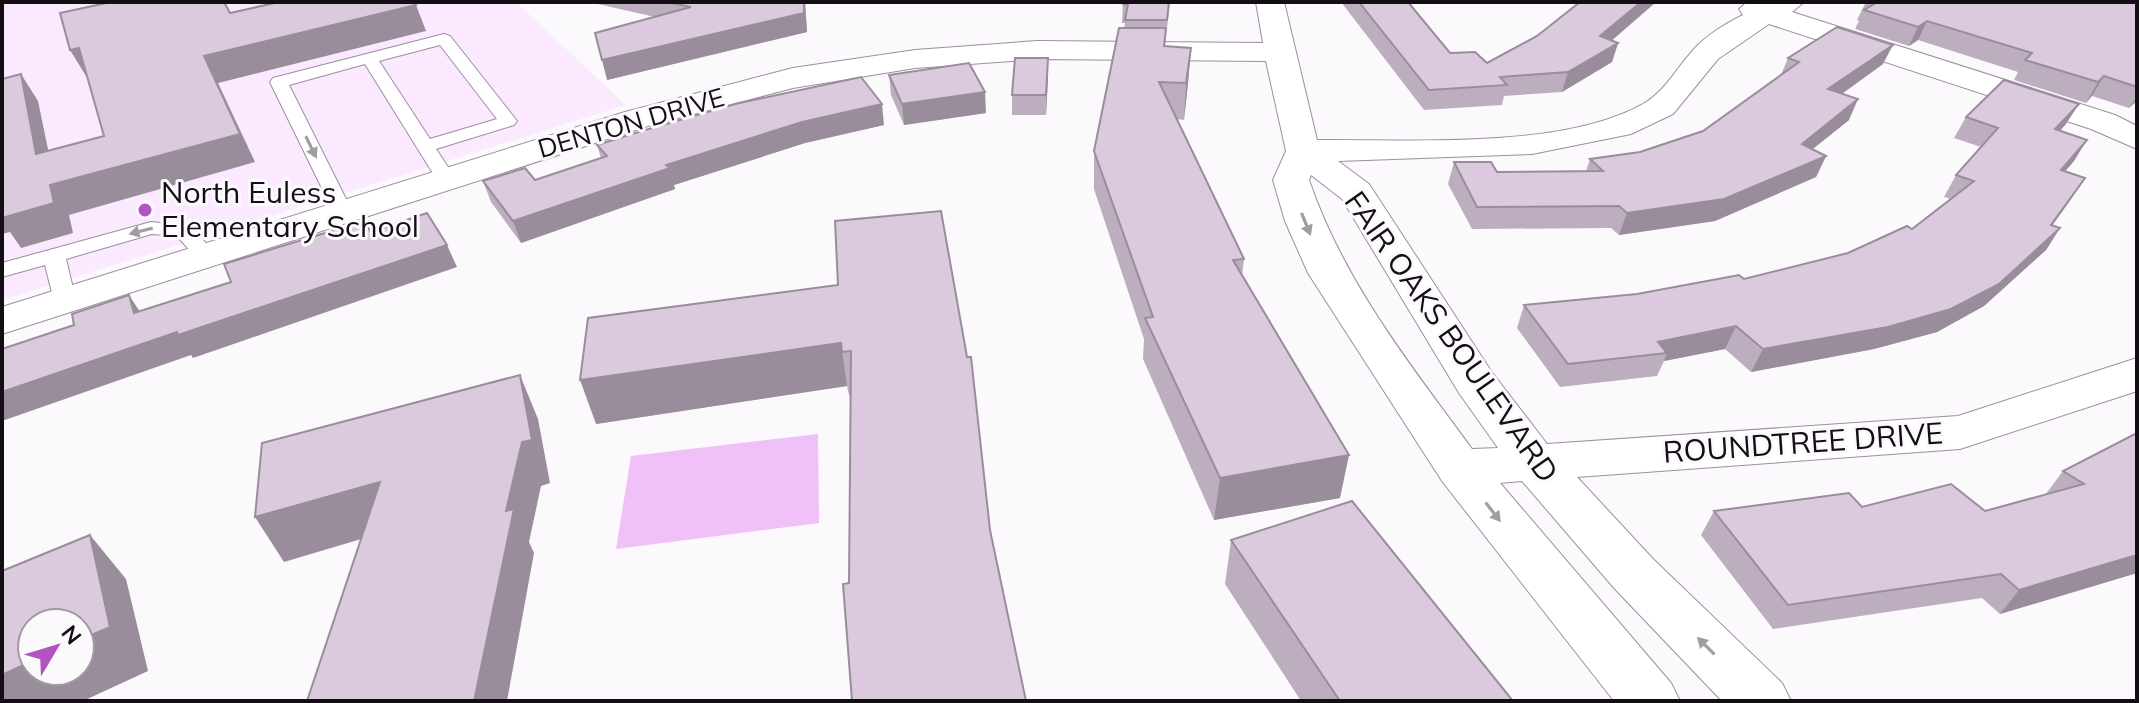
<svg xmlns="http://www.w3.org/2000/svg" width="2139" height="703" font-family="Mulish,sans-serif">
  <rect width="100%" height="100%" fill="#fcf9fd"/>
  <path fill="#fbe9ff" d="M2 2H516L626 105 2 300Z"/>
  <path fill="#f0c0f9" d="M818 434 819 523 616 549 631 456Z"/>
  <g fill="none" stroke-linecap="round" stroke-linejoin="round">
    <defs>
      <g id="service">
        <path d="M444 34 450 36 517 121 514 125 436 149 456 179 453 183H439L365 64 289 85 353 213 350 217H336L270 82 273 78ZM440 45 497 119 430 139 379 61Z"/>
        <path d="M151 222 190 226 218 256 215 261H199L177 236 152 234 66 259 76 301 65 308 54 301 45 265 2 277V263Z"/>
      </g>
      <path id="minor" d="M1256 2H1284L1317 140C1411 139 1560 150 1643 104 1663 93 1675 71 1689 55 1703 37 1723 25 1743 15L1739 9 1747 2H1804L1792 12 2115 115 2137 126V149L2091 129 1769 24 1718 59 1673 114 1631 134 1532 154 1338 161 1369 184 1491 371 1547 444 1958 416 2137 358V391L1960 449 1577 477 1653 559 1782 683 1791 701H1722L1615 589 1522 481 1500 483 1671 683 1680 701H1614L1442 481 1308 273 1285 221 1273 180 1286 151 1266 61 1037 59 915 68 793 88 648 126 2 334V307L625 112 793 68 915 50 1037 41 1263 43ZM1311 175 1342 199 1459 393 1498 448 1472 449C1409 363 1344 282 1309 180Z"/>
    </defs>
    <use href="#service" stroke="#9d8da0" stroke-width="2"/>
    <use href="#minor" stroke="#9d8da0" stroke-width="2"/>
    <use href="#service" fill="#fff" fill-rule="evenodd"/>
    <use href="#minor" fill="#fff" fill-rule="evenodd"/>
  </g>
  <g fill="#bcaebf">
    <path d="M589 2H805L807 32 607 80 655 17Z"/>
    <path d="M1123 2H1170L1165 46 1191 48 1188 83 1184 120 1177 119 1244 259 1242 276 1340 498 1214 520 1143 359 1144 339 1094 189V151L1124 28 1125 23H1122Z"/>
    <path d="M1341 2H1408L1450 53 1487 63 1537 36 1576 5 1577 2H1656L1612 40 1618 43 1612 62 1562 92 1504 96 1502 105 1424 110Z"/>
    <path d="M1866 2H2137V104L2135 103 2129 108 2092 96 2086 103 2014 80 2018 72 1918 40 1909 46 1855 29 1859 21 1857 20Z"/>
    <path d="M1048 58 1046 115H1012V95Z"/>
    <path d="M1788 58 1883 64 1842 94 1849 120 1812 149 1826 156 1816 177 1715 221 1619 235 1611 228 1472 229 1448 184 1454 162 1497 172 1586 171 1590 159 1640 152 1703 131 1781 75Z"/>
    <path d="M889 75 986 113 904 125 891 95Z"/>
    <path d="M1966 117 2066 124 2060 131 2074 161 2065 171 2071 199 2052 225 2060 228 2046 250 1984 306 1937 332 1874 349 1751 372 1725 349 1664 361 1657 376 1560 387 1517 328 1524 305 1637 294 1744 279 1848 253 1912 229 1951 199 1944 197 1956 175 1981 147 1954 138Z"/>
    <path d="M884 125 805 143 674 185 675 189 521 243 491 202 483 181 535 180 601 158 597 145Z"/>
    <path d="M838 285 990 530 1026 701 849 583 851 395H849L847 386 596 424Z"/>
    <path d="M2137 433V573L2000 614 1982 598 1773 629 1701 535 1714 511 1862 507 1985 511 2045 495 2063 471Z"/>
    <path d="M1231 540 1513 701H1301L1225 584Z"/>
  </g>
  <g fill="#998d9b">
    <path d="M805 2 807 32 607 80 602 60Z"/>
    <path d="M1641 2H1656L1594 56 1600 36Z"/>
    <path d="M416 5 426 31 218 83 255 162 69 215 73 233 21 248 10 232 2 234V206L50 185 204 56Z"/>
    <path d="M1927 21 1918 40 1909 46 1918 27Z"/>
    <path d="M1618 43 1612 62 1562 92 1568 72Z"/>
    <path d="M1893 45 1883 64 1819 110 1828 89Z"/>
    <path d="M79 48 94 74 86 76 70 50Z"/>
    <path d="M1191 48 1188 83 1184 120 1186 83Z"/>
    <path d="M1048 58V78L1046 115V95Z"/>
    <path d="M21 74 38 101 55 183 36 154Z"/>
    <path d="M2104 76 2092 96 2086 103 2098 82Z"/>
    <path d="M985 92 986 113 904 125 902 104Z"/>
    <path d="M2137 96V100L2129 108Z"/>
    <path d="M1858 99 1849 120 1793 165 1802 144Z"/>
    <path d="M882 104 884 125 805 143 674 185 675 189 521 243 513 221 666 165 802 122Z"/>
    <path d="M2079 104 2066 124 2042 150 2055 129Z"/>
    <path d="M2087 140 2074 161 2048 191 2061 170Z"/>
    <path d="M1826 156 1816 177 1715 221 1619 235 1627 213Z"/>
    <path d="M2085 178 2071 199 2037 247 2051 225Z"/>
    <path d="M2060 228 2046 250 1984 306 1937 332 1874 349 1751 372 1763 349Z"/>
    <path d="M447 245 457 267 193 358 191 355 2 421V392L177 332Z"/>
    <path d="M129 295 144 318 134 313Z"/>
    <path d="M1736 326 1725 349 1664 361 1667 353 1658 342Z"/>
    <path d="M841 343 847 386 596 424 580 380Z"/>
    <path d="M520 375 538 419 550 483 541 486 529 542 534 553 507 701H474L506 511Z"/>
    <path d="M1349 455 1340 498 1214 520 1220 478Z"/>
    <path d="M380 482 405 526 284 562 255 517Z"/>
    <path d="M90 535 126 579 148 671 83 701H2V675L32 661V671H80V640Z"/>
    <path d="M2137 555V573L2000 614 2019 590Z"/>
  </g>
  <g fill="#dbcade" stroke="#998d9b" stroke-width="2">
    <path d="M111 2H224L230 13 279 2H413L416 5 204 56 240 134 50 185 54 203 2 218V79L21 74 36 154 104 136 79 48 70 50 60 13Z"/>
    <path d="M667 2H804V13L602 60 595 33 691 7Z"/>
    <path d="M1123 2H1169L1167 20H1125L1128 4H1123Z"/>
    <path d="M1359 2H1408L1450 53 1475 52 1487 63 1537 36 1580 2H1641L1600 36 1618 43 1568 72 1500 77 1507 85 1429 90Z"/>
    <path d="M1868 2H2137V87L2104 76 2098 82 2025 60 2032 53 1927 21 1918 27 1864 10 1874 4Z"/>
    <path d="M1837 27 1893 45 1828 89 1858 99 1802 144 1826 156 1724 199 1627 213 1619 206 1477 207 1454 162H1491L1497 172 1603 171 1590 159 1640 152 1703 131 1799 62 1788 58Z"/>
    <path d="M1119 28H1166L1164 46 1191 48 1186 83 1159 82 1244 259 1233 260 1349 455 1220 478 1145 318 1153 317 1094 151Z"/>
    <path d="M1015 58H1048L1046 95H1012Z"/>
    <path d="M969 63 985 92 902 104 889 75Z"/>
    <path d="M861 77 882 104 802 122 666 165 670 168 513 221 483 181 525 168 535 180 607 156 597 145 635 133 735 104Z"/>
    <path d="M2004 80 2079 104 2055 129 2087 140 2061 170 2085 178 2051 225 2060 228 1999 284 1951 309 1888 327 1763 349 1736 326 1658 342 1667 353 1568 364 1524 305 1637 294 1739 275 1744 279 1848 253 1907 226 1912 229 1974 181 1956 175 1998 128 1966 117Z"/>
    <path d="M941 211 967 357H971L990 530 1026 701H852L843 584 849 583 851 351 842 352 841 343 580 380 588 318 838 285 835 221Z"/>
    <path d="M427 213 447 245 178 335 177 332 2 392V349L74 325 72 314 129 295 134 313 231 282 224 264 364 221 371 232Z"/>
    <path d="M520 375 532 440 522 442 506 511 514 509 474 701H307L380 482 255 517 262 443Z"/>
    <path d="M2137 433V555L2019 590 2001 574 1788 605 1714 511 1849 493 1862 507 1951 484 1985 511 2084 484 2063 471Z"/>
    <path d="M1352 501 1513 701H1340L1231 540Z"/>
    <path d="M90 535 110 627 80 640V623H32V661L2 675V571Z"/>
  </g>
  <defs><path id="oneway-solid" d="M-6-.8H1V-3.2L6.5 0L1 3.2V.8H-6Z" transform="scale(2)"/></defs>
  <g fill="#a19ea1">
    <use href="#oneway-solid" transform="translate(311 147) rotate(64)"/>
    <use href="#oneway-solid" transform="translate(1306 224) rotate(68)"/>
    <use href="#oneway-solid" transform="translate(141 231) rotate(166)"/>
    <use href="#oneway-solid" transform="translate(1493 512) rotate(52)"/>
    <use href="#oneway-solid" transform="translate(1706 646) rotate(-135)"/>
  </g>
  <circle fill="#af54c0" stroke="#fcf9fd" stroke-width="3" cx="145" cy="210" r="8"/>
  <g text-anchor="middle" stroke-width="6" stroke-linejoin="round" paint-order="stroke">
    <g font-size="26" fill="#130d14" stroke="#fcf9fd">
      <text transform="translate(631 123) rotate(-16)" y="9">DENTON DRIVE</text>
    </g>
    <g font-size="30" fill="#130d14" stroke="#fcf9fd" text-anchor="start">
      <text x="161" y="203">North Euless<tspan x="161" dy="34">Elementary School</tspan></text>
    </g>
    <g font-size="30" fill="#130d14" stroke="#fcf9fd">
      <text transform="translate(1451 337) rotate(55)" y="10">FAIR OAKS BOULEVARD</text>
      <text transform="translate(1803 443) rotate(-4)" y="10">ROUNDTREE DRIVE</text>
    </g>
  </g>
  <rect width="2139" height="703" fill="none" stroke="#130d14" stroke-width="8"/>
  <g transform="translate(56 647) rotate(52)"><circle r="38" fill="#fcf9fd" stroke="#9f9ba0" stroke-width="2"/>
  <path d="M0-6L14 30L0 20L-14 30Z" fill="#af54c0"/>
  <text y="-12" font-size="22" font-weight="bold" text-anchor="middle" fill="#130d14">N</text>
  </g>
</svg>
